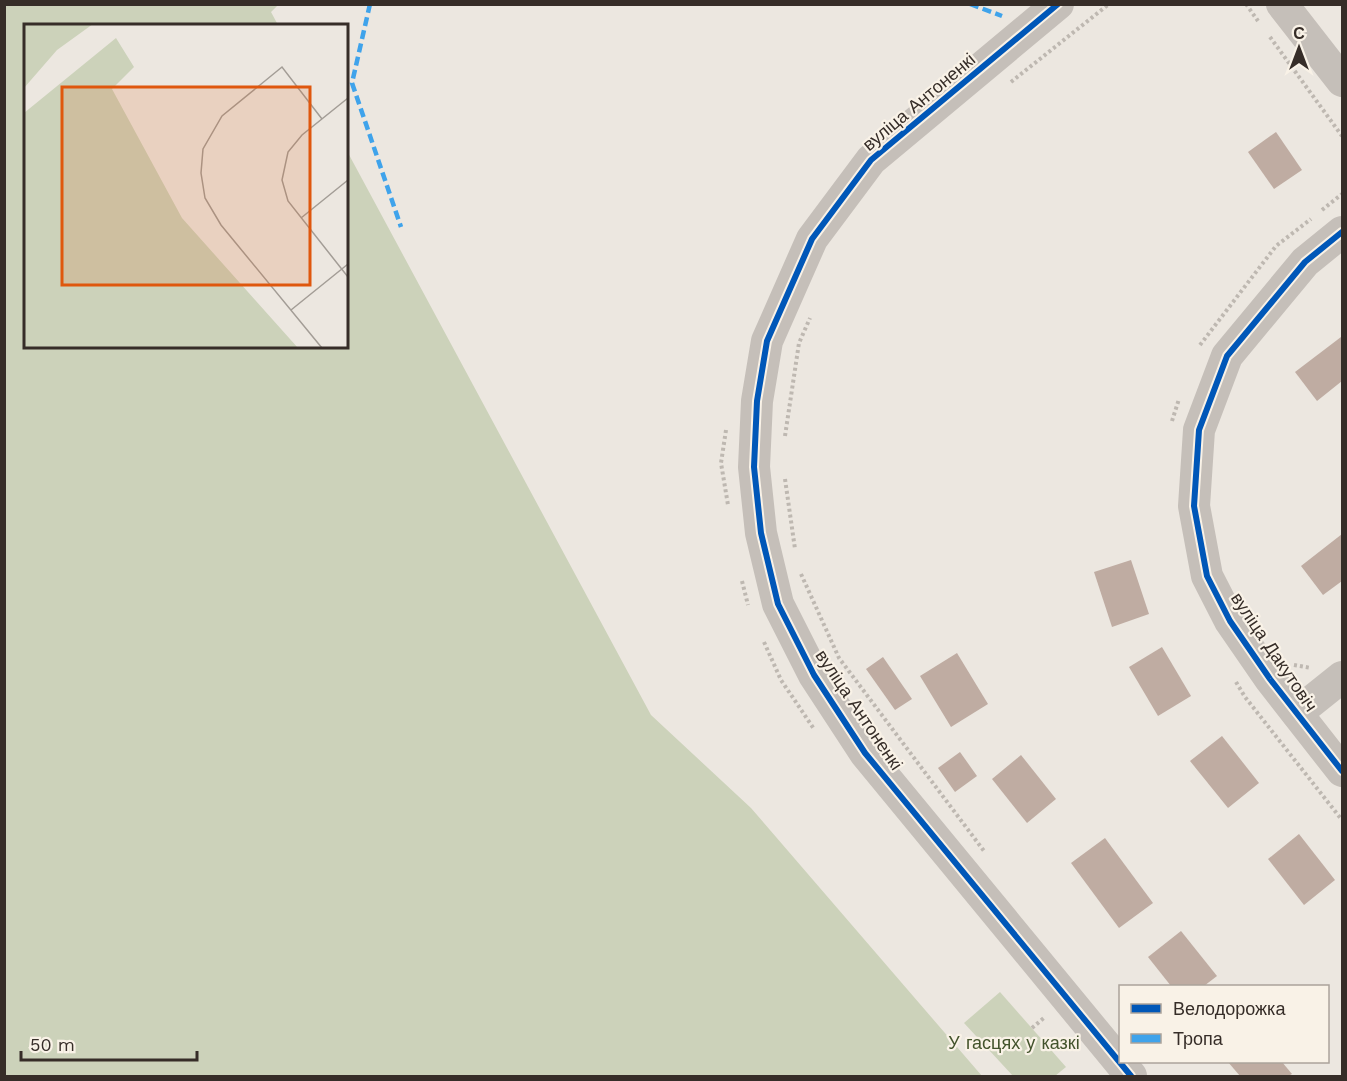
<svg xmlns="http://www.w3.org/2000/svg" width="1347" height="1081" font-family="'Work Sans',sans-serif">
  <rect width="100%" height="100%" fill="#ece7e0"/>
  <g fill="#ccd2ba">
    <path d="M5 4 278 5 271 12 278 25 26 26V346H346L347 151 651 715 751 808 982 1076H5Z"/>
    <path d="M1000 992 1066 1067 1055 1076H1013L964 1023Z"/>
  </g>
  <g fill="#bfaca2">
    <path d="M1276 132 1302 170 1274 189 1248 152Z"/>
    <path d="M1341 337 1342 381 1317 401 1295 372Z"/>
    <path d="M1342 534V581L1323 595 1301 566Z"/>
    <path d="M1131 560 1149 614 1112 627 1094 572Z"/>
    <path d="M1162 647 1191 696 1158 716 1129 667Z"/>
    <path d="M957 653 988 704 951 727 920 676Z"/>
    <path d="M883 657 912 699 895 710 866 669Z"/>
    <path d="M1222 736 1259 783 1228 808 1190 761Z"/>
    <path d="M960 752 977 776 955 792 938 768Z"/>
    <path d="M1021 755 1056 799 1027 823 992 779Z"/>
    <path d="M1299 834 1335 880 1304 905 1268 859Z"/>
    <path d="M1105 838 1153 903 1119 928 1071 863Z"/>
    <path d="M1181 931 1217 976 1204 986H1171L1148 957Z"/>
    <path d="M1228 1062H1282L1292 1074 1288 1076H1240Z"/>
  </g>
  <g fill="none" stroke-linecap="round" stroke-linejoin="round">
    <g stroke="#beb8b1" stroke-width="4" stroke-dasharray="3 3" stroke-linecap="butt">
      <path d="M1246 4 1258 21"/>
      <path d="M1270 37 1342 136"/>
      <path d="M1011 82 1109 4"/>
      <path d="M1322 210 1342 194"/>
      <path d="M1200 345 1276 246 1311 219"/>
      <path d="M1172 421 1179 399"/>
      <path d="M726 430 721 463 728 505"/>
      <path d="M785 436 799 343 810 318"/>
      <path d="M785 479 795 549"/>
      <path d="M801 574 839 658 984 851"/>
      <path d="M742 581 748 605"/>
      <path d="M764 642 781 680 814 729"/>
      <path d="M1294 665 1311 668"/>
      <path d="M1236 682 1245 697 1342 820"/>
      <path d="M1032 1028 1045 1017"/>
    </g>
    <g stroke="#c5bfb9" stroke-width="32">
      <path d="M1058 4 871 160 812 239 767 341 757 401 754 467 761 533 778 604 814 675 865 753 1131 1076"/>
      <path d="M1282 4 1342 81"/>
      <path d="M1342 232 1305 262 1227 356 1199 430 1194 506 1207 576 1230 621 1270 679 1342 771"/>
      <path d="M1297 713 1342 677"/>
    </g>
    <g stroke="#3fa3eb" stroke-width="4.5" stroke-dasharray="9 4.5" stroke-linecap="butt">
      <path d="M370 4 352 83 401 227"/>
      <path d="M970 4 1002 16"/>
    </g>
    <defs>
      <g id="cycleway">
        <path d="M1058 4 871 160 812 239 767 341 757 401 754 467 761 533 778 604 814 675 865 753 1131 1076"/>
        <path d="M1342 232 1305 262 1227 356 1199 430 1194 506 1207 576 1230 621 1270 679 1342 771"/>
      </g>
    </defs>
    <use href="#cycleway" stroke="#f9f2e7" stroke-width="10"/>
    <use href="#cycleway" stroke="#0057b8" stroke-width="6"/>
  </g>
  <g text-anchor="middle" stroke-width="4.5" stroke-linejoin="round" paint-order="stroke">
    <g font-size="18" fill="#362d28" stroke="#f9f2e7">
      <text transform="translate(919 102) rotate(-40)" y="6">вуліца Антоненкі</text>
      <text transform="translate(1274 652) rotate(56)" y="6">вуліца Дакутовіч</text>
      <text transform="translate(859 710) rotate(56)" y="6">вуліца Антоненкі</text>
    </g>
    <g font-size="18" fill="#43532c" stroke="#f9f2e7">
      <text x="1014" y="1049">У гасцях у казкі</text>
    </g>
  </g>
  <g transform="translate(24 24)">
    <rect width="324" height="324" fill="#ece7e0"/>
    <path d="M0 0H69L33 26 0 64ZM92 14 110 43 88 65 158 194 274 324H0V89Z" fill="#ccd2ba"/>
    <path fill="none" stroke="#a39d96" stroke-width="1.5" d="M324 74 278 111 264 128 258 156 264 177 324 253M298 95 258 43 198 92 179 125 177 149 181 174 197 201 298 324M277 194 324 156M267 286 324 240"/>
    <path fill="#df570d" fill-opacity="0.15" stroke="#df570d" stroke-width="3" d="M38 63H286V261H38Z"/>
    <rect width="324" height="324" fill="none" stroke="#362d28" stroke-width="3"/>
  </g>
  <rect width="1347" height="1081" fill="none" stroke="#362d28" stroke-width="12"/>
  <rect x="1119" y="985" width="210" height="78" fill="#f9f2e7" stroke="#aba39b" stroke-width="1.5"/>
  <rect x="1131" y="1004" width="30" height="9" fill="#0057b8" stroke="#aba39b" stroke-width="1.5"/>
  <text x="1173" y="1015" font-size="18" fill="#362d28">Велодорожка</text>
  <rect x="1131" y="1034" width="30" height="9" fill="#3fa3eb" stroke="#aba39b" stroke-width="1.5"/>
  <text x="1173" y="1045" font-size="18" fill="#362d28">Тропа</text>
  <g transform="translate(1299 48)" stroke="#f9f2e7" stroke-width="4.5" paint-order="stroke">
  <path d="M0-4.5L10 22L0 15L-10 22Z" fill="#362d28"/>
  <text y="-9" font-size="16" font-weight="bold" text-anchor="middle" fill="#362d28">С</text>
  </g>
  <path d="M21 1051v9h176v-9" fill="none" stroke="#362d28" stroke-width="3"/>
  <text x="30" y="1051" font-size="18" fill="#362d28" stroke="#f9f2e7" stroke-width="4.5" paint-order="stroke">50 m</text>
</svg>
